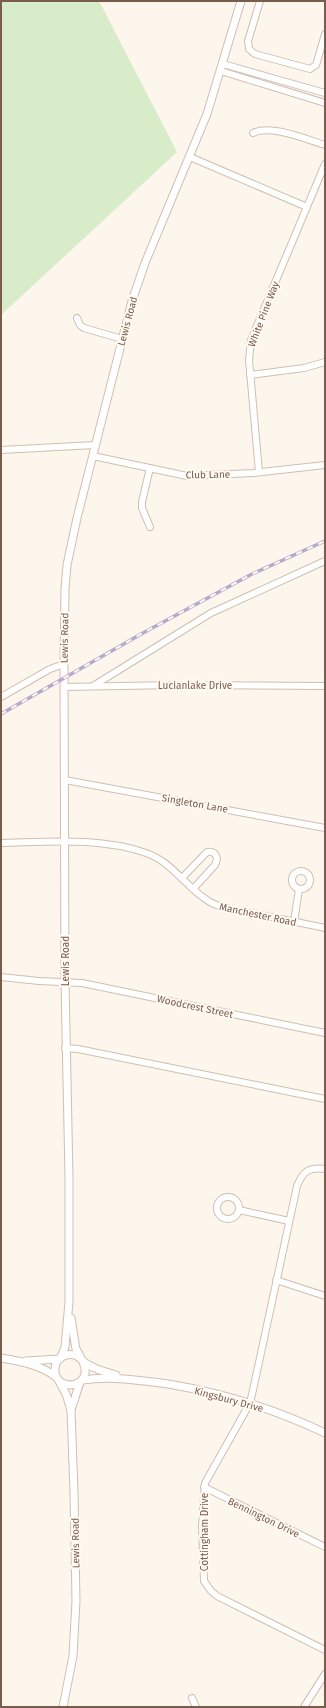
<svg xmlns="http://www.w3.org/2000/svg" width="326" height="1708" font-family="'Fira Sans',sans-serif">
  <rect width="100%" height="100%" fill="#fdf6ec"/>
  <path fill="#d8ecc9" d="M1 1H99L177 152 1 315Z"/>
  <g fill="none" stroke-linecap="round" stroke-linejoin="round">
    <defs>
      <g id="minor">
        <path d="M260 1 248 41 249 49 255 54 310 69 316 65 325 34"/>
        <path d="M223 64 325 93"/>
        <path d="M221 71 325 103"/>
        <path d="M253 133C271 124 305 139 325 145"/>
        <path d="M190 157 307 207"/>
        <path d="M77 318 80 325 84 328 122 339"/>
        <path d="M250 375 304 368 325 362"/>
        <path d="M1 450 95 445"/>
        <path d="M93 456 187 476 253 473 325 465"/>
        <path d="M150 468 142 502V508L150 527"/>
        <path d="M259 472 249 360 251 340 325 164"/>
        <path d="M93 686 211 613 325 561"/>
        <path d="M64 687 177 685 325 686"/>
        <path d="M1 697 50 669 64 664"/>
        <path d="M65 780 325 828"/>
        <path d="M1 843C48 842 100 837 146 853 173 862 186 888 210 902 222 909 240 911 254 914 277 918 301 923 325 928"/>
        <circle cx="301" cy="880" r="9"/>
        <path d="M182 878 207 852C213 851 216 853 217 859L215 865 193 889"/>
        <path d="M294 922 299 889"/>
        <path d="M1 977 39 981 82 983 325 1033"/>
        <path d="M65 1048 78 1049 325 1099"/>
        <path d="M325 1169C309 1167 303 1171 297 1186L253 1390 250 1403 205 1483 202 1526 204 1581 211 1591 217 1596 325 1650"/>
        <circle cx="228" cy="1208" r="11"/>
        <path d="M239 1210 289 1221"/>
        <path d="M276 1280 325 1296"/>
        <path d="M204 1487 325 1547"/>
        <path d="M192 1698 196 1707"/>
        <path d="M304 1707 325 1674"/>
      </g>
      <g id="tertiary">
        <path d="M71 1318 76 1349 81 1358"/>
        <path d="M61 1357 65 1347 69 1302V1177L65 982 64 664 65 589 67 565 77 518 132 301 145 263 207 114 241 1"/>
        <path d="M1 1358C20 1361 41 1365 56 1377"/>
        <path d="M26 1361 60 1359"/>
        <path d="M83 1362C95 1389 53 1393 55 1369 55 1365 57 1361 60 1358 64 1355 70 1354 75 1355 80 1357 83 1362 87 1364 96 1370 106 1372 116 1375"/>
        <path d="M82 1380C111 1376 139 1380 168 1384 222 1393 275 1409 325 1433"/>
        <path d="M59 1381 66 1394 71 1410 74 1492 76 1601 73 1656 63 1707"/>
        <path d="M71 1410 80 1382"/>
      </g>
    </defs>
    <use href="#minor" stroke="#d1beb0" stroke-width="8"/>
    <use href="#tertiary" stroke="#d1beb0" stroke-width="9"/>
    <use href="#minor" stroke="#fff" stroke-width="6"/>
    <use href="#tertiary" stroke="#fff" stroke-width="7"/>
    <defs>
      <path id="rail" d="M1 714 143 633 252 574 325 541"/>
    </defs>
    <use href="#rail" stroke="#b9a8c9" stroke-width="3.5"/>
    <use href="#rail" stroke="#fffaf3" stroke-width="2" stroke-dasharray="6" stroke-linecap="butt"/>
  </g>
  <g text-anchor="middle" stroke-width="4" stroke-linejoin="round" paint-order="stroke">
    <g font-size="10" fill="#7a5c4d" stroke="#fffaf3">
      <text transform="translate(263 314) rotate(-69)" y="4">White Pine Way</text>
      <text transform="translate(127 321) rotate(-75)" y="4">Lewis Road</text>
      <text transform="translate(208 474) rotate(-1)" y="4">Club Lane</text>
      <text transform="translate(64 638) rotate(-89)" y="4">Lewis Road</text>
      <text x="195" y="689">Lucianlake Drive</text>
      <text transform="translate(195 803) rotate(10)" y="4">Singleton Lane</text>
      <text transform="translate(258 914) rotate(12)" y="4">Manchester Road</text>
      <text transform="translate(65 961) rotate(-90)" y="4">Lewis Road</text>
      <text transform="translate(195 1006) rotate(12)" y="4">Woodcrest Street</text>
      <text transform="translate(229 1399) rotate(15)" y="4">Kingsbury Drive</text>
      <text transform="translate(264 1517) rotate(26)" y="4">Bennington Drive</text>
      <text transform="translate(204 1532) rotate(-90)" y="4">Cottingham Drive</text>
      <text transform="translate(75 1543) rotate(-91)" y="4">Lewis Road</text>
    </g>
  </g>
  <rect width="326" height="1708" fill="none" stroke="#7a5c4d" stroke-width="4"/>
</svg>
